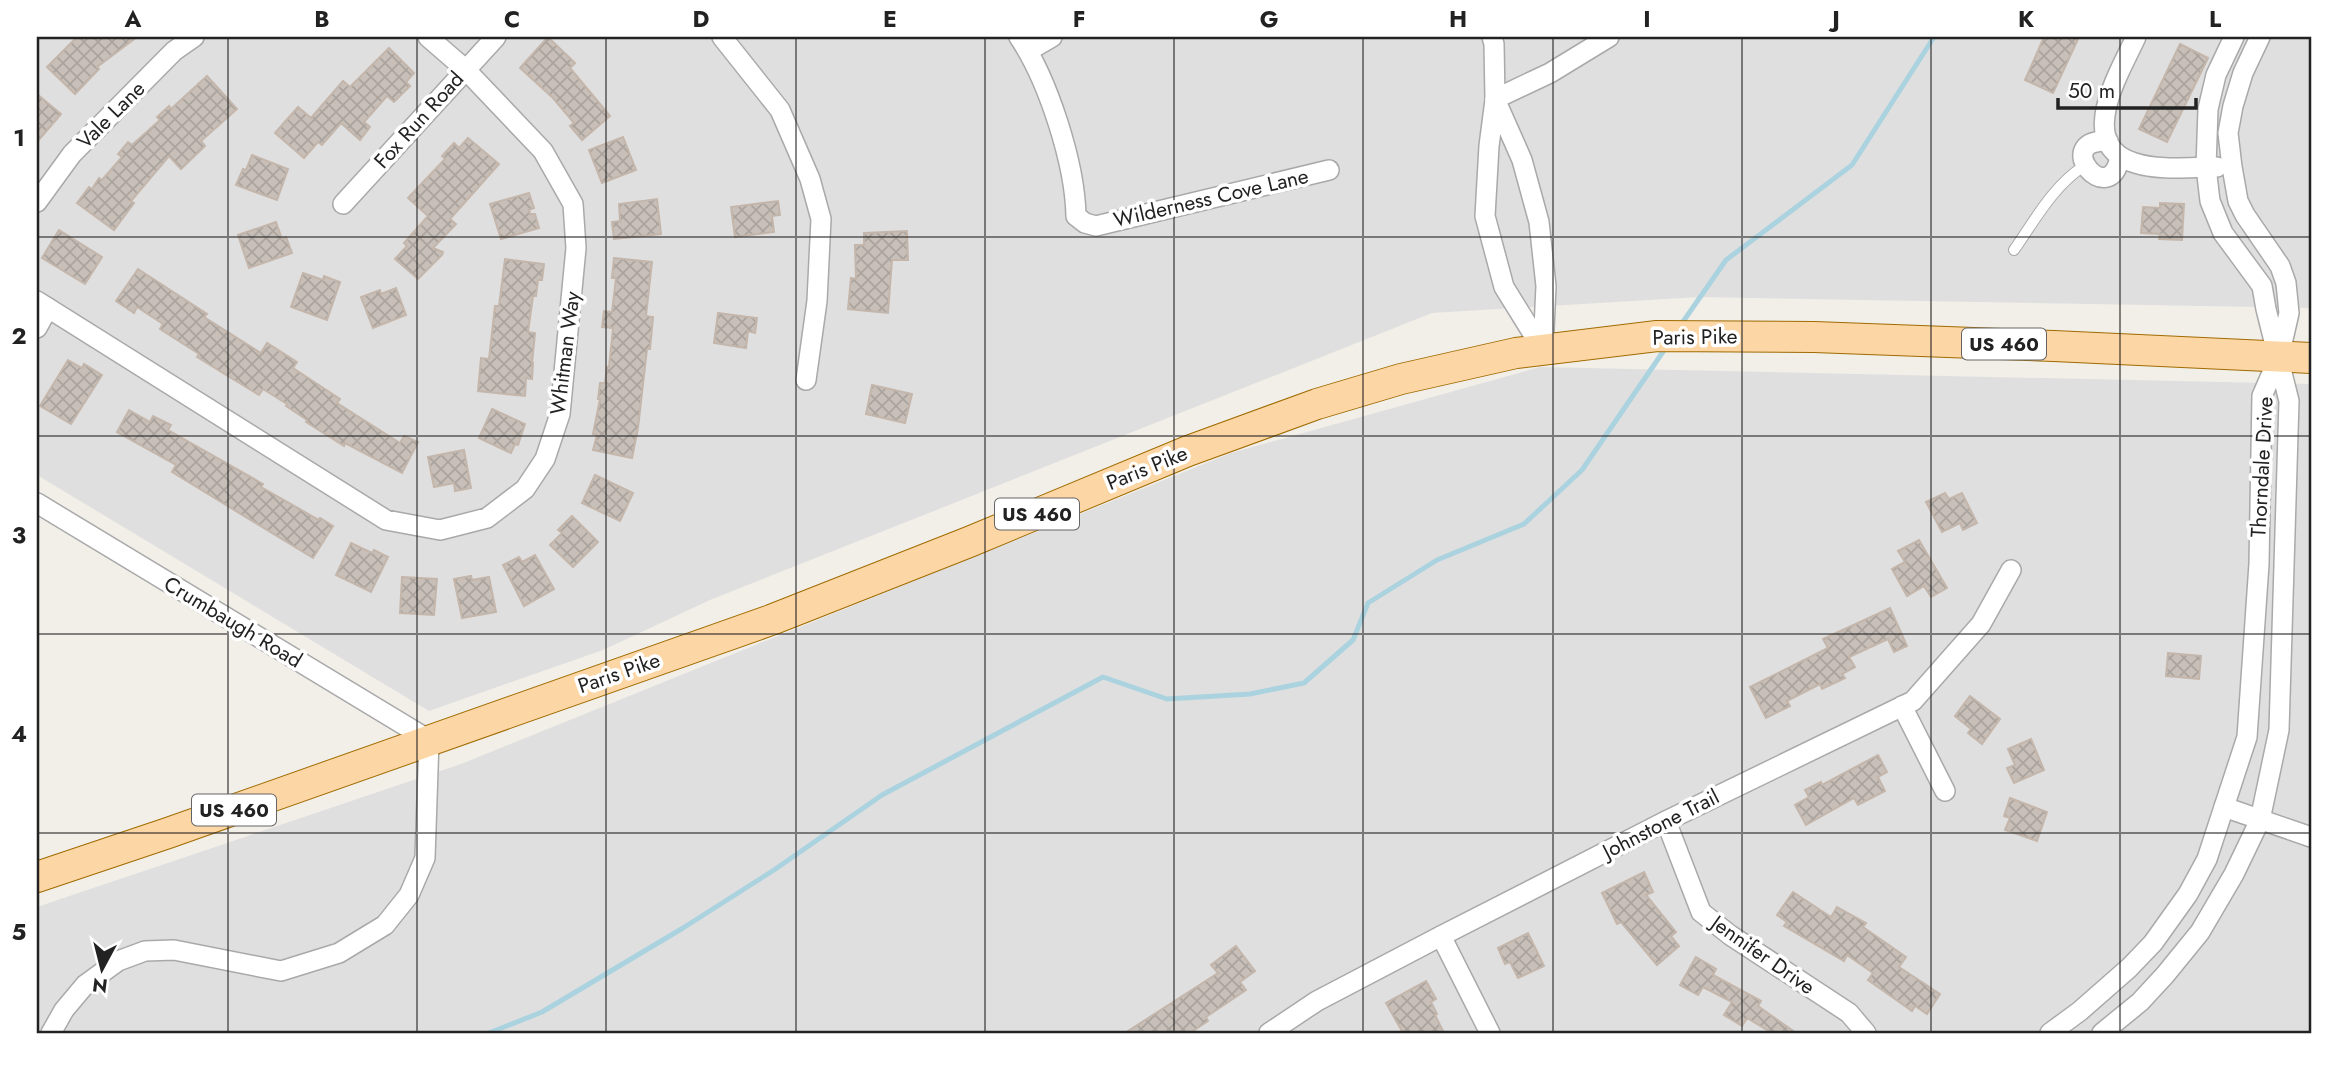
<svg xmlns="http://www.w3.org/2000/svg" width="2348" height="1070" font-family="Jost,sans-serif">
  <defs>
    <pattern id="building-cross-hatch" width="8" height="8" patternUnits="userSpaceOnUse" patternTransform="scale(1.75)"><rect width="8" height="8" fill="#c7bfb8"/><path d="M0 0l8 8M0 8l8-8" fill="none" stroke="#aba49e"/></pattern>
  </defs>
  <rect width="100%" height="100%" fill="#f2efe9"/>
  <g fill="#e0dfdf">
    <path d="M37 37H2311V308L1699 297 1432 313 710 600 603 650 429 711 37 475Z"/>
    <path d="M1540 367 2311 384V1033H37V907L461 764 1231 453Z"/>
  </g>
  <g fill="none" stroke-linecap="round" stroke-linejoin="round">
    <g stroke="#aad3df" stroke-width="5">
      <path d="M1680 326 1726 260 1852 165 1934 37"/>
      <path d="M489 1033 542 1012 683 928 774 870 882 795 1103 677 1167 699 1250 694 1304 683 1353 640 1368 603 1437 560 1524 524 1582 470 1667 346"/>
    </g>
  </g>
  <g fill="url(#building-cross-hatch)" stroke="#c4b6ab" stroke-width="2">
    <path d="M77 37H137L97 67 99 69 75 94 47 67Z"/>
    <path d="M548 37 575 63 570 68 610 116 582 140 570 126 574 123 553 98 520 68Z"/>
    <path d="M2044 37H2079L2053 93 2025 80Z"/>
    <path d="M2180 44 2208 58 2167 142 2139 129Z"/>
    <path d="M389 48 414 73 406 82 410 86 394 102 387 96 364 122 370 127 360 140 341 123 322 145 318 142 304 158 275 133 298 107 311 118 343 81 350 87Z"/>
    <path d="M207 76 237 109 201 141 205 146 181 169 169 156 131 201 134 203 114 230 77 203 89 187 92 189 99 178 102 180 122 157 118 154 128 142 132 145 160 120 157 117 169 106 171 109Z"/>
    <path d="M37 94 61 114 37 142Z"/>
    <path d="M623 137 636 170 602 183 589 150Z"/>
    <path d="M468 138 499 164 450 219 456 224 433 248 443 252 442 255 418 279 395 259 407 246 404 243 428 216 408 198 445 159 442 156 454 143 459 148Z"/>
    <path d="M252 155 288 169 277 200 236 185 243 169 246 170Z"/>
    <path d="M529 193 534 208 529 210 530 214H535L539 228 501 239 490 204Z"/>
    <path d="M657 199 661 234 614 239 612 222 620 221 619 204Z"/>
    <path d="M778 201 780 215 772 216 774 232 735 237 731 207Z"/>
    <path d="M2160 203 2184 204 2182 240 2159 239 2160 234 2141 233 2143 207 2160 208Z"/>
    <path d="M276 222 282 239 286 237 292 253 249 268 238 235Z"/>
    <path d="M59 230 102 257 85 284 42 258Z"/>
    <path d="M907 231 908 260H892L888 313 848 309 851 278 856 279 855 245H864V233Z"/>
    <path d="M614 258 652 262 646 316 653 317 650 349H647L638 428 632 458 593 450 597 435 593 434 600 399H598L600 383H605L607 367H609L613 328 602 327 604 311 612 312 616 278H612Z"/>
    <path d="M505 259 544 264 542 280H538L536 296H533L528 332 535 333 532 363H533L532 379 526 378 525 396 478 391 481 358 489 359 495 306H499Z"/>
    <path d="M138 269 207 314 204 317 261 353 267 343 297 362 293 368 340 399 337 403 400 443 404 436 418 442 402 473 345 443 344 446 306 422 307 420 286 406 287 404 263 389 259 395 231 378 197 357 199 354 160 329 163 324 137 307 134 313 116 301Z"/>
    <path d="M303 273 323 280 324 276 340 282 327 320 291 307Z"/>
    <path d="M396 288 406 315 373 328 361 297 380 290 381 294Z"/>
    <path d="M718 313 757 318 755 333 748 331 746 348 714 343Z"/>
    <path d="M68 360 82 368 84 364 102 375 71 424 40 406Z"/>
    <path d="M872 385 912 394 905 423 866 414Z"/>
    <path d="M492 409 525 424 518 445 515 444 511 453 479 438Z"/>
    <path d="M129 410 150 422 153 416 171 425 168 430 263 484 261 487 319 520 320 518 333 526 313 558 172 472 176 465 117 432Z"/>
    <path d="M464 450 471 488 455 491 454 483 434 487 428 457Z"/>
    <path d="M595 475 633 493 620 521 582 503Z"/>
    <path d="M1945 493 1949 499 1962 493 1977 523 1963 530 1960 523 1942 532 1926 502Z"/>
    <path d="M572 516 598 542 573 567 550 545 562 533 558 530Z"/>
    <path d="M1919 540 1947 588 1931 597 1924 586 1907 596 1892 569 1905 562 1898 551Z"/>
    <path d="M351 543 372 553 374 550 388 557 371 592 336 575Z"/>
    <path d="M535 555 554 589 524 606 503 565 519 557 522 562Z"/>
    <path d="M471 576 472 580 489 577 496 612 462 618 454 579Z"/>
    <path d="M402 577 437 579 434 615 400 613Z"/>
    <path d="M1890 608 1907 646 1894 652 1888 639 1849 657 1855 667 1842 674 1845 678 1822 689 1820 684 1787 701 1790 706 1766 718 1750 687 1828 648 1823 639Z"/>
    <path d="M2168 653 2201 656 2199 679 2166 676Z"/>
    <path d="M1970 696 2000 719 1982 744 1968 733 1971 729 1955 716Z"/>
    <path d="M2031 739 2044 770 2014 783 2007 768 2015 765 2008 749Z"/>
    <path d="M1878 755 1887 772 1878 777 1885 791 1858 805 1854 798 1806 825 1795 805 1809 797 1805 790 1821 782 1822 785Z"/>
    <path d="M2010 798 2047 812 2037 841 2005 830 2010 818 2004 816Z"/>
    <path d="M1644 872 1653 892 1646 895 1676 932 1671 936 1679 946 1657 965 1621 922 1617 924 1602 893Z"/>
    <path d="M1793 892 1831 917 1837 907 1866 923 1863 927 1906 957 1899 967 1940 994 1927 1014 1915 1006 1912 1011 1868 980 1873 973 1847 955 1844 961 1784 926 1787 922 1777 915Z"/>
    <path d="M1528 933 1544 966 1518 978 1510 962 1505 964 1498 948Z"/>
    <path d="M1236 946 1255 971 1240 982 1246 990 1206 1017 1208 1021 1190 1033H1125L1218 973 1211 965Z"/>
    <path d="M1696 957 1716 969 1713 975 1761 1001 1758 1006 1793 1031 1791 1033H1772L1747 1018 1742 1026 1724 1015 1732 1002 1703 987 1698 995 1680 985Z"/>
    <path d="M1426 981 1436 999 1431 1002 1437 1014 1435 1015 1444 1033H1403L1386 1003Z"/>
  </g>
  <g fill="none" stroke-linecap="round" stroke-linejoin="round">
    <defs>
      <path id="lane" d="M2014 250C2035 220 2053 186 2084 166"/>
      <g id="street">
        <path d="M722 37 780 110 810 179 821 219 817 301 806 380"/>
        <path d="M1019 37C1048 80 1075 163 1076 216L1085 223 1096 226 1329 170"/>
        <path d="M1492 37 1494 44 1495 99 1522 160 1539 222 1546 286 1543 350"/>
        <path d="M2136 37C2120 72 2074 145 2135 163 2160 171 2190 167 2217 167"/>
        <path d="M1028 51 1052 37"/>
        <path d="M1495 99 1550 73 1609 37"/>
        <path d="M1495 100 1489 146 1485 216 1504 287 1543 350"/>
        <path d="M2108 141C2050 139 2109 212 2120 157"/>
        <path d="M37 202 72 154 174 51 194 37"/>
        <path d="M343 204 496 37"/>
        <path d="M37 301 386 520 440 530 487 518 525 489 545 459 560 414 576 248 573 204 543 151 465 69 428 37"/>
        <path d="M37 328 48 308"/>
        <path d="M37 503 429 740 425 858 409 895 385 925 339 953 281 971 174 950 145 951 118 961 85 985 64 1010 51 1033"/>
        <path d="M1902 706 1945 791"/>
        <path d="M2224 807 2311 837"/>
        <path d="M1666 821 1701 912 1730 935 1849 1013 1866 1033"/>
        <path d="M1441 936 1490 1033"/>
        <path d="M1269 1033 1317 1001 1441 936 1666 821 1913 701 1981 624 2011 570"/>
        <path d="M2050 1033 2080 1011 2129 968 2153 943 2188 894 2207 859 2247 737 2259 564 2262 396 2279 357 2289 313 2286 283 2280 266 2245 215 2238 201 2232 167 2228 133 2233 106 2243 73 2260 37"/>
        <path d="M2102 1033 2140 1002 2165 975 2200 932 2234 874 2260 820 2279 730 2289 401 2266 309 2262 286 2223 233 2210 201 2206 167 2208 109 2216 75 2234 37"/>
      </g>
      <path id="primary" d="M37 877 168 833 771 620 969 542 1188 451 1317 404 1401 379 1516 353 1657 336 1814 337 2054 346 2311 358"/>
    </defs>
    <use href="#lane" stroke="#a9a9a9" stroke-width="12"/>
    <use href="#street" stroke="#a9a9a9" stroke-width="22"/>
    <use href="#primary" stroke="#a06b00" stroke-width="32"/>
    <use href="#lane" stroke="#fff" stroke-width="10"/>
    <use href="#street" stroke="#fff" stroke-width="19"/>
    <use href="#primary" stroke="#fcd6a4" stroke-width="30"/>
  </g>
  <path fill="none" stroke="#222" stroke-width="2" stroke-opacity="0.55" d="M228 37V1033M417 37V1033M606 37V1033M796 37V1033M985 37V1033M1174 37V1033M1363 37V1033M1553 37V1033M1742 37V1033M1931 37V1033M2120 37V1033M37 237H2311M37 436H2311M37 634H2311M37 833H2311"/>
  <g text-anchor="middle" stroke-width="7" stroke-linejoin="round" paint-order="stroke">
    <g fill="#fff" stroke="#646464" stroke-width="2">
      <rect x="1962" y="328.5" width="84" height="31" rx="5"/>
      <rect x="995" y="498.5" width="84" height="31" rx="5"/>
      <rect x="192" y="794.5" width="84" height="31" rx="5"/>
    </g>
    <g font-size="19" font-weight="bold" fill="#222">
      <text x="2004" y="351">US 460</text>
      <text x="1037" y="521">US 460</text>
      <text x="234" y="817">US 460</text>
    </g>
    <g font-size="21" fill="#222" stroke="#fff">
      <text transform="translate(111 115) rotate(-45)" y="7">Vale Lane</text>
      <text transform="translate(419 120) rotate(-48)" y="7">Fox Run Road</text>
      <text transform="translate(1211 198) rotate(-13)" y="7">Wilderness Cove Lane</text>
      <text transform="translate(1695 337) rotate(-1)" y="7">Paris Pike</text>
      <text transform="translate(565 353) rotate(-83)" y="7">Whitman Way</text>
      <text transform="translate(2262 467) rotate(-87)" y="7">Thorndale Drive</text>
      <text transform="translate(1147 468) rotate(-22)" y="7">Paris Pike</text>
      <text transform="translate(233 622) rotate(31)" y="7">Crumbaugh Road</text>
      <text transform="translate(619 673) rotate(-19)" y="7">Paris Pike</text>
      <text transform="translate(1661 824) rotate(-27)" y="7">Johnstone Trail</text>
      <text transform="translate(1763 955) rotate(35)" y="7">Jennifer Drive</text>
    </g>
  </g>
  <rect width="2348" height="1070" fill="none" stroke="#ffffff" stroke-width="77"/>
  <g transform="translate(102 969) rotate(187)" stroke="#ffffff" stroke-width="5" paint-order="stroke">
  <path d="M0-5L12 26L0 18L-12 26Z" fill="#222222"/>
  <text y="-10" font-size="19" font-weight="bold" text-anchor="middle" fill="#222222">N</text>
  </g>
  <path d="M2058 98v10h138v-10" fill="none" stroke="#222222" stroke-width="3.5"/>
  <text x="2068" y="98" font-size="21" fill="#222222" stroke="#ffffff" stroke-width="5" paint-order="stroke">50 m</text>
  <rect x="38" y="38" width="2272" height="994" fill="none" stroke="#222" stroke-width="2.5"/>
  <g font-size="23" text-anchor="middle" font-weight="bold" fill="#222">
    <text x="133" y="27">A</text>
    <text x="322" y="27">B</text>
    <text x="512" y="27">C</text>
    <text x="701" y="27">D</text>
    <text x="890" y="27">E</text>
    <text x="1079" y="27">F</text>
    <text x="1269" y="27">G</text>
    <text x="1458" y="27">H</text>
    <text x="1647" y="27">I</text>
    <text x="1836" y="27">J</text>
    <text x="2026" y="27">K</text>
    <text x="2215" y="27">L</text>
    <text x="19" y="146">1</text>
    <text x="19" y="344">2</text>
    <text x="19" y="543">3</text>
    <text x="19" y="742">4</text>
    <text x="19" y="940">5</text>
  </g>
</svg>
